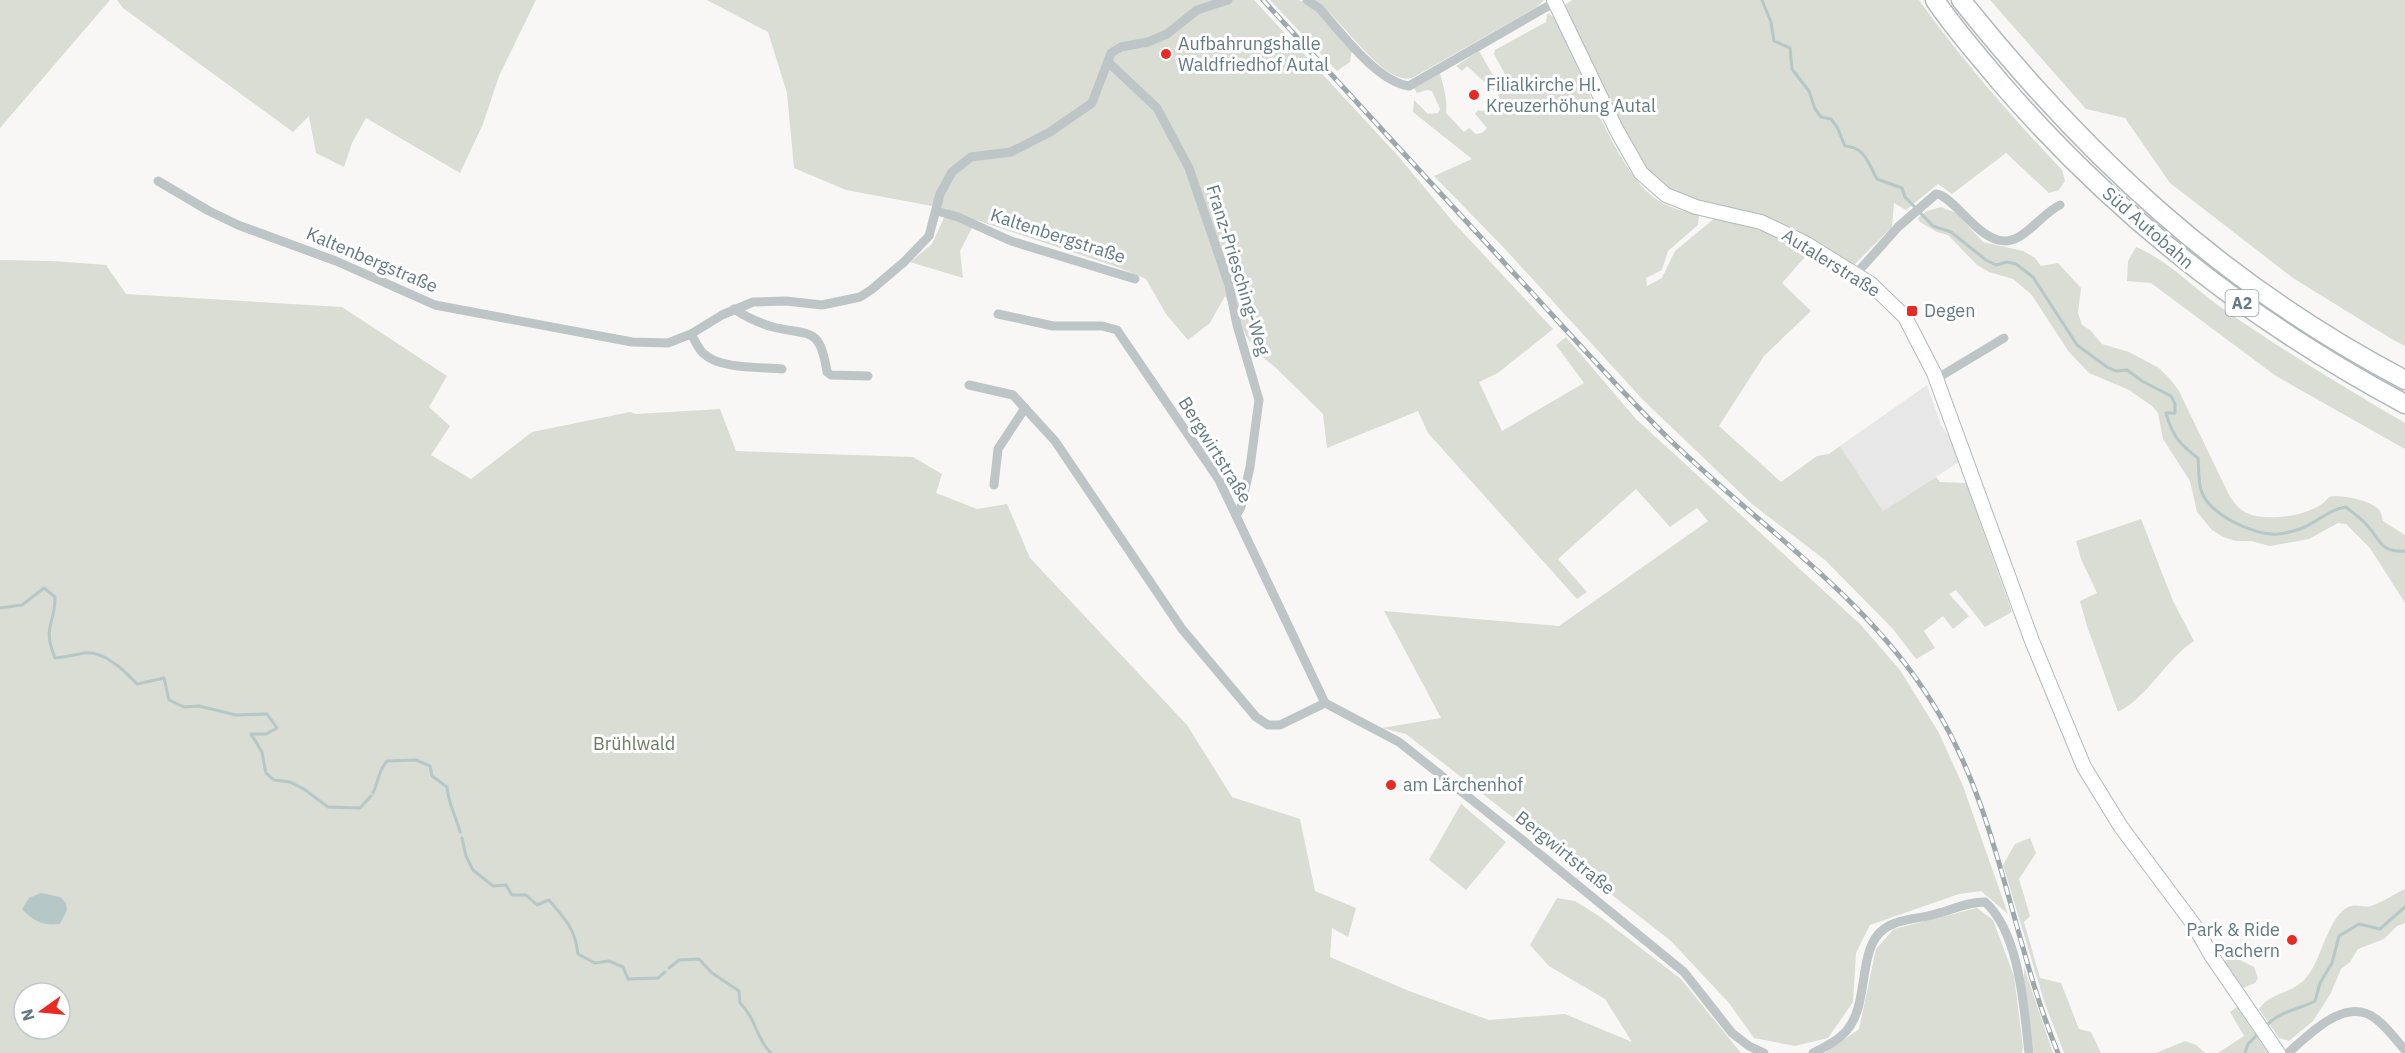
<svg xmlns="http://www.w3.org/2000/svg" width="2405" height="1053" font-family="'IBM Plex Sans',sans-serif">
  <rect width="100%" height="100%" fill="#f8f7f5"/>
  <path fill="#e6e7e6" d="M1927 385 1941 425 1949 437 1959 462 1883 511 1840 446Z"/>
  <g fill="#d9ddd4" fill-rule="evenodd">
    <path d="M0 0H110L0 128Z"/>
    <path d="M117 0H536L499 76 483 124 460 173 366 118 352 143 344 167 316 153 309 116 293 132 123 8Z"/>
    <path d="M707 0H1254L1399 157 1454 223 1553 329 1498 373 1479 382 1502 431 1584 383 1556 345 1566 337 1636 419 1861 625 1900 670 1939 733 1963 786 2008 914 1981 891 1959 894 1870 925 1856 953 1853 1002 1828 1038 1795 1046 1754 1038 1729 1003 1671 941 1406 734 1382 728 1441 718 1384 611 1559 626 1708 521 1697 508 1670 527 1636 489 1558 559 1587 592 1577 599 1428 433 1418 411 1327 448 1323 414 1276 368 1254 350 1225 296 1210 323 1188 340 1166 314 1146 279 1120 268 976 220 960 251 963 278 910 262 932 244 948 209 846 190 794 168 787 93 768 32Z"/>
    <path d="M1270 0H1299L1311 6 1352 49 1350 62 1337 71Z"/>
    <path d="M1315 0H1544L1537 7 1412 78C1383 86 1340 16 1315 0Z"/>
    <path d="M1572 0H1919C1962 60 2011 116 2062 170L2065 181 2059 190 2049 193 2006 153 1952 194 1938 184 1906 210 1894 203 1892 227 1852 267 1688 198 1660 183 1644 166 1628 143 1565 5Z"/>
    <path d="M1990 0H2405V346L2390 338 2293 278 2170 183 2125 118 2086 109Z"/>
    <path d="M1547 14H1549L1556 19C1579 66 1616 171 1656 199 1669 208 1684 211 1699 215L1698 225 1668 251 1662 270 1646 278 1647 286 1662 278 1675 251 1715 218C1756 227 1771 232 1805 257L1782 283 1811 311 1764 356 1719 426 1781 482 1817 456 1829 454 1840 446 1883 511 1936 477 1940 482 1966 483 2012 612 1985 627 1956 590 1949 594 1969 616 1953 629 1943 616 1924 631 1935 648 1916 659 1893 629 1825 560 1752 504 1644 401 1504 248 1434 176 1472 159 1413 112 1414 100 1428 114 1438 113 1440 109 1432 91 1427 90 1417 93 1414 88 1440 73C1443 86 1448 99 1446 113L1464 132 1469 128 1476 134 1482 133 1487 128 1475 114 1478 110 1483 111 1493 109 1497 103 1500 85 1507 78 1494 54 1495 50 1546 22Z"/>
    <path d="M1479 51 1498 84 1494 91 1467 66 1462 71 1456 66Z"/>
    <path d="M1941 207 1956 213 1983 242 2023 251 2035 258 2041 266 2058 263 2081 288 2078 313 2082 325 2090 330 2102 344 2129 352 2159 368 2170 379 2179 391 2230 497C2234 502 2238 508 2243 511 2263 524 2316 516 2329 497 2341 494 2374 501 2380 511 2382 514 2382 518 2383 521L2405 535V603L2370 548 2346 524 2338 523 2309 539 2270 546 2251 541H2236L2223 537 2212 530 2197 512 2190 481 2163 439 2158 413 2152 406 2129 390 2089 373 2069 352 2031 294 2013 279 1989 272 1977 265 1948 235 1937 232 1920 222 1918 218 1927 211Z"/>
    <path d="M2136 247C2170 261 2196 291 2226 311 2284 351 2344 387 2405 423V449L2276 376 2151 283 2127 281 2128 261Z"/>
    <path d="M0 260 53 261 106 265 126 294 342 307 447 376 429 407 450 426 431 455 471 479 532 432 630 412 636 414 720 409 736 451 913 457 942 474 936 493 977 509 1007 504 1030 558 1187 725 1232 797 1300 819 1315 891 1356 908 1348 937 1332 928 1330 957 1409 991 1489 1020 1565 1014 1632 1042 1605 999 1549 966 1530 945 1557 898 1575 901 1599 916 1681 979 1741 1053H0ZM24 993H60V1029H24Z"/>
    <path d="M2141 519 2173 601 2194 641C2165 660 2149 696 2118 712L2087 626 2080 601 2097 593 2081 559 2076 541Z"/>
    <path d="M1461 804 1506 842 1466 890 1429 860Z"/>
    <path d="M2030 838 2036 853 2019 879 2030 916 2024 922 2040 978 2061 983 2079 1029 2091 1032 2101 1053H2064L2044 1001 2003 865 2015 844Z"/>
    <path d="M2405 889V923L2397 926 2384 939 2358 949 2350 962 2341 969 2331 993 2313 1021 2289 1041 2279 1038 2259 1009C2268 995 2285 994 2298 985 2322 970 2324 920 2348 907 2356 903 2364 908 2371 906 2383 902 2394 894 2405 889Z"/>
    <path d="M1977 908 1993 920 2014 976 2023 1047 2022 1053H1825L1859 1029 1876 949 1894 929Z"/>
    <path d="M2232 956 2254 967 2258 978 2255 983 2243 988C2234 983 2225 971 2225 961Z"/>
    <path d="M2024 967 2053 1053H2034L2024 984Z"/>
    <path d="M2237 1007 2268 1053H2218L2244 1036 2230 1012Z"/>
    <path d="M2185 1041 2196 1045 2205 1053H2156Z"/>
  </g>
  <path fill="#b6c7c8" d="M41 893 60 897 66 903 67 910 60 924C44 926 34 922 22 909L29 898Z"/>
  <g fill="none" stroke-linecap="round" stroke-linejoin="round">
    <g stroke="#b6c7c8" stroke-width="3">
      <path d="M1762 0 1771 22 1774 41 1790 48 1792 69 1809 91 1815 109 1821 117 1831 119 1837 127 1845 146C1865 147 1868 163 1877 179L1902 188 1905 197 1933 226 1951 232 1986 260 1996 265 2007 262 2016 264 2033 277 2077 345 2107 367 2116 371 2127 370 2142 381 2171 396 2175 404V413H2166C2172 435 2180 445 2198 458 2199 468 2198 480 2201 490 2208 514 2254 536 2278 534 2285 533 2294 531 2300 529 2317 523 2329 509 2346 507 2352 512 2359 517 2365 523 2380 538 2379 553 2405 551"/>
      <path d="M0 608 22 605 44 588 55 597C55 626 42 626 55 658 66 657 74 655 84 653 104 650 125 671 137 684L164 678 169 700 184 707 199 706 236 715 267 714 277 728 266 734H251L262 752 266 773 274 780 290 782 304 789 328 807 360 808 371 796"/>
      <path d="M373 793C379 781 377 773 387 761L416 760 430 766 432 776 447 787C448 803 456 816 460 832"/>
      <path d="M462 838 466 856 473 870 493 886 506 885 512 895H526L537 905 549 900C565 919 575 928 578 954L595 963 609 961 623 967 628 979 658 978 665 972"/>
      <path d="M669 968 679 960 699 959 712 973 739 991 740 1003C756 1018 756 1039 771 1053"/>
      <path d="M2266 1026C2279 1011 2298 1010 2315 1001L2320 983 2332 963 2339 936 2359 924 2380 929 2405 907"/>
      <path d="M2245 1053 2248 1044 2259 1033"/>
    </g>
    <defs>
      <path id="secondary" d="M1554 0 1616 129 1641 173 1666 195 1696 207 1761 222 1805 243 1871 284 1905 317 1934 373 2032 641 2084 767 2121 827 2194 925 2211 955 2278 1053"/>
      <g id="highway">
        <path d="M1935 0C1954 29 1978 55 2000 82 2114 214 2251 322 2405 404"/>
        <path d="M1961 0C2088 159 2224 285 2405 380"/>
      </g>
    </defs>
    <use href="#secondary" stroke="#b0b9bc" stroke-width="16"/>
    <use href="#highway" stroke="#b1b8ba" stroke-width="21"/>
    <g stroke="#bec5c7" stroke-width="9">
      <path d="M1307 0 1319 8C1341 32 1376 81 1409 86L1555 2"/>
      <path d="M1108 62 1157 108 1189 168 1229 285 1237 325 1259 400 1250 467 1241 507 1237 514"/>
      <path d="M158 181 209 211 238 225 336 261 435 305 632 342 668 343 691 334 722 315 753 302 786 301 822 305 860 297 871 290 904 262 929 236 940 194 952 172 971 157 1011 152 1050 132 1092 103 1111 53 1121 47 1148 42 1167 34 1197 10 1228 0"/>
      <path d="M937 211 958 217 1011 241 1135 279"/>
      <path d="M1856 274 1898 227 1936 194C1951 194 1973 233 1998 240 2022 247 2040 214 2060 205"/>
      <path d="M734 309C746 317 759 323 773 327 810 336 820 326 827 372L831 375 868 376"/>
      <path d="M998 314 1053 326H1102L1117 330 1219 480 1325 703 1399 742 1520 838 1684 972 1732 1033 1749 1046 1764 1053"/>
      <path d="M691 334C695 340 698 349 704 354 720 369 761 367 782 369"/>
      <path d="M1936 379 2004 338"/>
      <path d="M969 385 1013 395 1055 441 1182 629 1256 717 1268 725H1280L1325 703"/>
      <path d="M994 485 998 449 1025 408"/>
      <path d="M1813 1053C1825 1047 1838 1041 1847 1030 1870 1003 1857 948 1884 929 1897 919 1917 919 1932 915 1951 911 1965 902 1985 902 2020 933 2024 1009 2029 1053"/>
      <path d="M2288 1053C2310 1034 2346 995 2376 1019 2387 1027 2396 1040 2405 1050"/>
    </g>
    <use href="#secondary" stroke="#fff" stroke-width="14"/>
    <use href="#highway" stroke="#fff" stroke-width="18"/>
    <defs>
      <path id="rail" d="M1263 0C1345 90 1428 179 1510 269 1562 325 1613 383 1667 437 1757 525 1866 595 1933 704 1999 809 2011 939 2058 1053"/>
    </defs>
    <use href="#rail" stroke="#9da8ac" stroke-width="5"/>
    <use href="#rail" stroke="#fff" stroke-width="3" stroke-dasharray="9" stroke-linecap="butt"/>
  </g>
  <g fill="#e92a24" stroke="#fff" stroke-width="2">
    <circle cx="1166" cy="54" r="6"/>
    <circle cx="1474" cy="95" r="6"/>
    <rect x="1906" y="305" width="12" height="12" rx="3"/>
    <circle cx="1391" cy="785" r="6"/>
    <circle cx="2292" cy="940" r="6"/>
  </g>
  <g text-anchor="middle" stroke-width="6" stroke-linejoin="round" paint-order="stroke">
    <rect fill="#fff" stroke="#91a2a7" stroke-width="1.5" x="2225.5" y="290" width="33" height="26" rx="4.5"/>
    <g font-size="16" font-weight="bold" fill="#627a81">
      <text x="2242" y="309">A2</text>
    </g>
    <g font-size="18" fill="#627a81" stroke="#fff" text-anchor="start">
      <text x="1178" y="50">Aufbahrungshalle<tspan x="1178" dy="21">Waldfriedhof Autal</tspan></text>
      <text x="1486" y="91">Filialkirche Hl.<tspan x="1486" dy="21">Kreuzerhöhung Autal</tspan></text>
      <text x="1924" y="317">Degen</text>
      <text x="1403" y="791">am Lärchenhof</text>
      <text x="2280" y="936" text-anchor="end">Park &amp; Ride<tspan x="2280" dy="21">Pachern</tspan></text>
    </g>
    <g font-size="18" fill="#627a81" stroke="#fff">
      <text transform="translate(2148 228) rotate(41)" y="6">Süd Autobahn</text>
      <text transform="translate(1058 236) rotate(18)" y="6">Kaltenbergstraße</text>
      <text transform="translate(372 260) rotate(23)" y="6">Kaltenbergstraße</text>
      <text transform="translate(1831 263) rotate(32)" y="6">Autalerstraße</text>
      <text transform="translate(1238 270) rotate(73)" y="6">Franz-Priesching-Weg</text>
      <text transform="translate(1215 450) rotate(58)" y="6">Bergwirtstraße</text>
      <text transform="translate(1565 853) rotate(39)" y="6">Bergwirtstraße</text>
    </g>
    <g font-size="18" fill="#6a7961" stroke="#fff">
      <text x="634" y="750">Brühlwald</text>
    </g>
  </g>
  <g transform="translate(42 1011) rotate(255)"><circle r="28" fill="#ffffff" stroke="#c0cacd" stroke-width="1.5"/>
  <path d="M0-4.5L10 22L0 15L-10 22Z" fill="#e92a24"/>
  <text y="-9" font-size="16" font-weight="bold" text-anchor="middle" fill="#627a81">N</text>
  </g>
</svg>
